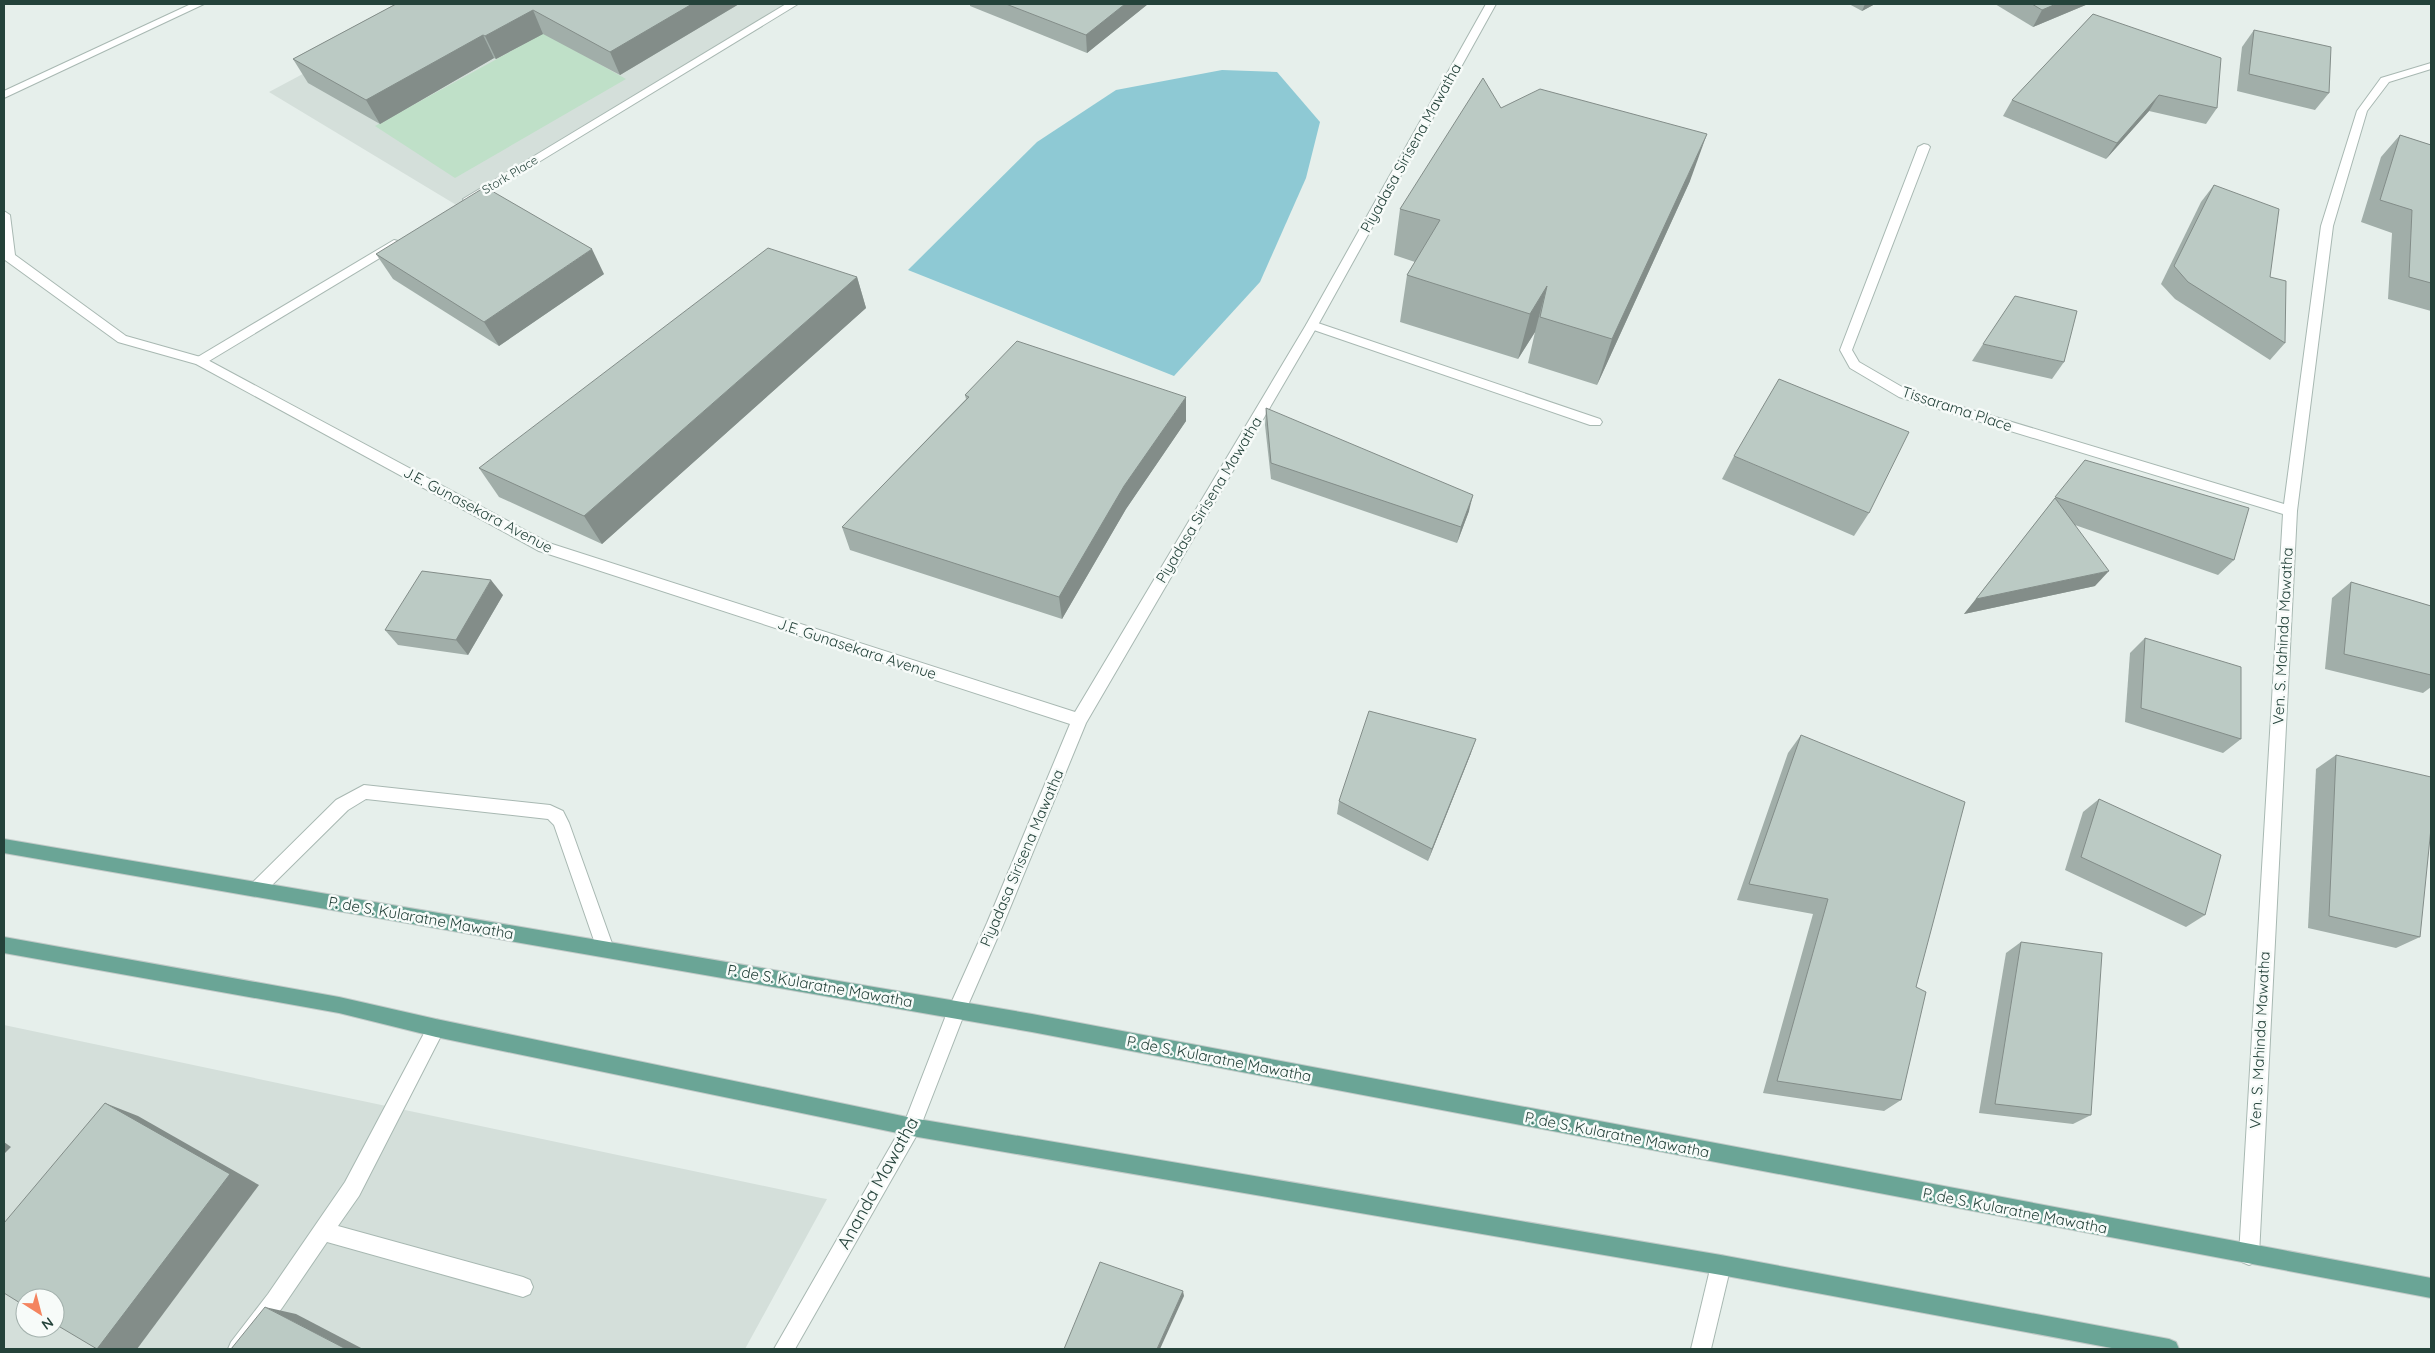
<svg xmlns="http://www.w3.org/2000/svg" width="2435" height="1353" font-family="Quicksand,sans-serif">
  <rect width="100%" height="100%" fill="#e6efeb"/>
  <g fill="#d4dfda" fill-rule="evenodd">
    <path d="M431 4H786L458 206 269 92 432 5Z"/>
    <path d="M4 1025 821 1198 827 1199 745 1349H4ZM25 1298H55V1328H25Z"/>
  </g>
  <path fill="#bfe0c8" d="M544 33 626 79 455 178 375 126Z"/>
  <path fill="#8ec9d4" d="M1222 70 1277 72 1320 122 1306 178 1260 282 1174 376 908 270 1037 142 1116 90Z"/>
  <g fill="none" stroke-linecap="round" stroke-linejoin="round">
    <defs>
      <g id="service">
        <path d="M1312 321 1600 419 1602 422 1600 425H1590L1308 328 1306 325Z"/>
        <path d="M364 785 550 805 563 811 569 823 614 949 611 955 605 957 599 955 554 825 548 819 366 799 348 810 263 894 257 897 251 894 249 889 251 884 336 800Z"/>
        <path d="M436 1019 442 1022 445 1028 442 1034 359 1196 338 1226 523 1277 530 1280 533 1287 530 1294 523 1297 327 1242 282 1308 250 1349H228L231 1342 268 1294 345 1182 430 1022Z"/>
      </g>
      <g id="minor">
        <path d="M191 4H204L4 98V91Z"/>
        <path d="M786 4H798L473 202H465L463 199Z"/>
        <path d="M2431 63V69L2389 82 2367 111 2333 226 2297 511 2259 1255 2256 1262 2249 1265 2242 1262 2239 1255 2283 514 1899 397 1850 368 1840 350 1918 147 1924 144 1928 145 1930 147 1852 350 1859 362 1909 391 2284 504 2321 226 2357 111 2381 78Z"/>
        <path d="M394 240 398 241 400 244 398 247 204 364H196L194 361 196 358Z"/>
        <path d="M1721 1255 1728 1258 1731 1265 1711 1349H1691L1711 1265 1714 1258Z"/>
      </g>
      <path id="tertiary" d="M1486 4H1496L1318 325 1086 723 1003 925 965 1012 918 1133 795 1349H774L905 1121 948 1010 987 923 1070 724 539 551 196 364 118 342 5 260 4 211 10 215 15 255 126 336 204 358 549 543 1075 712 1306 325Z"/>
      <g id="primary">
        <path d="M4 839 1032 1014 2431 1278V1298L1032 1032 4 853Z"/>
        <path d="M4 937 339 997 436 1019 912 1118 1721 1255 2169 1339 2176 1342 2179 1349H2117L1721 1275 912 1136 436 1037 339 1013 4 953Z"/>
      </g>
    </defs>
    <use href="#service" stroke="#a8b8b2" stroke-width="2"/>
    <use href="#minor" stroke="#a8b8b2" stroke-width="2"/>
    <use href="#tertiary" stroke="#a8b8b2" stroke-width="2"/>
    <use href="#primary" stroke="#c2cac8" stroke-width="2"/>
    <use href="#service" fill="#fff" fill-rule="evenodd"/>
    <use href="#minor" fill="#fff" fill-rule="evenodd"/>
    <use href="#tertiary" fill="#fff" fill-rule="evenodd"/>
    <use href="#primary" fill="#6aa596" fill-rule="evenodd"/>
  </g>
  <g fill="#a1aea9">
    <path d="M396 4H739L620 75 543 34 496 59 494 58 380 124 308 83 293 59Z"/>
    <path d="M970 4H1148L1087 53 970 6Z"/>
    <path d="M1849 4H1875L1862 11Z"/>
    <path d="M1995 4H2088L2033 27Z"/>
    <path d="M2093 14 2217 108 2206 124 2149 111 2106 159 2003 116 2012 100Z"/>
    <path d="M2254 30 2329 93 2315 110 2237 91 2242 47Z"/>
    <path d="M1501 108 1690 181 1597 385 1528 363 1535 332 1518 359 1400 322 1407 275 1415 262 1394 255 1400 209Z"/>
    <path d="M2400 135 2431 145V311L2388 299 2392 233 2361 222 2381 157Z"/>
    <path d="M2214 185 2270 277 2285 343 2270 360 2175 299 2161 284 2201 202Z"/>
    <path d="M376 254 604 274 499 346 393 279Z"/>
    <path d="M857 277 866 308 602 544 499 497 479 468Z"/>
    <path d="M1983 344 2064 362 2052 379 1972 361Z"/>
    <path d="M965 395 1186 421 1126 509 1062 619 850 550 842 527 966 399Z"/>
    <path d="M1266 408 1469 511 1457 543 1271 479 1265 425Z"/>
    <path d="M1734 456 1869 513 1854 536 1722 479Z"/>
    <path d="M2085 460 2234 560 2218 575 2075 525 2095 586 1964 614Z"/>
    <path d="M2351 582 2431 606V687L2423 693 2325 669 2332 598Z"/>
    <path d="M503 595 468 655 398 645 385 630Z"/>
    <path d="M2145 638 2241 739 2223 753 2125 722 2130 653Z"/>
    <path d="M1801 735 1916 987 1901 1100 1884 1111 1763 1093 1813 914 1737 900 1788 753Z"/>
    <path d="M1471 753 1428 861 1337 814 1339 801Z"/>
    <path d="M2336 755 2420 937 2396 948 2308 928 2316 769Z"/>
    <path d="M2099 799 2205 915 2186 927 2065 870 2083 812Z"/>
    <path d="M2021 942 2091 1115 2073 1124 1979 1113 2006 953Z"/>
  </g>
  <g fill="#838d89">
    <path d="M692 4H739L620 75 610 52Z"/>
    <path d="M1125 4H1148L1087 53 1086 35Z"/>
    <path d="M1865 4H1875L1862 11Z"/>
    <path d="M2056 4H2088L2033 27 2042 10Z"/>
    <path d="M533 10 543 34 496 59 485 36Z"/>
    <path d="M483 35 494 58 380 124 366 100Z"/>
    <path d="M2159 95 2149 111 2106 159 2117 143Z"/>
    <path d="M1707 134 1690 181 1597 385 1612 339Z"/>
    <path d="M592 249 604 274 499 346 484 322Z"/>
    <path d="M857 277 866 308 602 544 584 516Z"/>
    <path d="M1547 286 1535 332 1518 359 1530 314Z"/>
    <path d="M1186 397V421L1126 509 1062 619 1059 597 1124 486Z"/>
    <path d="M1473 495 1469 511 1457 543 1461 527Z"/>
    <path d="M2109 571 2095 586 1964 614 1976 599Z"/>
    <path d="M491 580 503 595 468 655 456 640Z"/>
    <path d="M1476 739 1471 753 1428 861 1432 849Z"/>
    <path d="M105 1103 138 1116 259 1185 137 1349H97Z"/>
    <path d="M4 1142 11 1147 4 1154Z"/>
    <path d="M1183 1291 1184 1296 1160 1349H1157Z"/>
    <path d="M265 1307 296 1314 363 1349H346Z"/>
  </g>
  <g fill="#bbcac4" stroke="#838d89">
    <path d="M396 4H692L610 52 533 10 485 36 483 35 366 100 293 59Z"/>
    <path d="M1006 4H1125L1086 35Z"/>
    <path d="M2032 4H2056L2042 10Z"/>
    <path d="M2093 14 2221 58 2217 108 2159 95 2117 143 2012 100Z"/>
    <path d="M2254 30 2331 47 2329 93 2249 74Z"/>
    <path d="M1483 78 1501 108 1540 89 1707 134 1612 339 1540 317 1547 286 1530 314 1407 275 1440 220 1400 209Z"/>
    <path d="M2400 135 2431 145V283L2409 277 2412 210 2380 200Z"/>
    <path d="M2214 185 2279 209 2270 277 2286 281 2285 343 2188 282 2174 266Z"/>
    <path d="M485 187 592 249 484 322 376 254Z"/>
    <path d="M768 248 857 277 584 516 479 468Z"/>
    <path d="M2015 296 2077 311 2064 362 1983 344Z"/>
    <path d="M1017 341 1186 397 1124 486 1059 597 842 527 969 397 965 395Z"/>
    <path d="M1779 379 1909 432 1869 513 1734 456Z"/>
    <path d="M1266 408 1473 495 1461 527 1271 463Z"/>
    <path d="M2085 460 2249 508 2234 560 2055 497Z"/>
    <path d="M2055 498 2109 571 1976 599Z"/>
    <path d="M422 571 491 580 456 640 385 630Z"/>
    <path d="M2351 582 2431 606V675L2344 654Z"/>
    <path d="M2145 638 2241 667V739L2141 708Z"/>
    <path d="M1369 711 1476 739 1432 849 1339 801Z"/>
    <path d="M1801 735 1965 802 1916 987 1926 992 1901 1100 1777 1081 1828 899 1749 884Z"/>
    <path d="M2336 755 2431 777V828L2420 937 2329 916Z"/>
    <path d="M2099 799 2221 855 2205 915 2081 857Z"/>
    <path d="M2021 942 2102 953 2091 1115 1995 1104Z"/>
    <path d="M105 1103 230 1174 97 1349 55 1324V1298H25V1306L4 1293V1223Z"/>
    <path d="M1100 1262 1183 1291 1157 1349H1064Z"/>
    <path d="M265 1307 346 1349H231Z"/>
  </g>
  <g text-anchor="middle" stroke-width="5" stroke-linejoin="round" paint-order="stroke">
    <g font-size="12" fill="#24423a" stroke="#f7fbf9">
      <text transform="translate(510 175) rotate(-31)" y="4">Stork Place</text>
    </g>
    <g font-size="15" fill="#24423a" stroke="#f7fbf9">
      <text transform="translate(1411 148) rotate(-61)" y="5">Piyadasa Sirisena Mawatha</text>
      <text transform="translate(1957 409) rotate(18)" y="5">Tissarama Place</text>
      <text transform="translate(1209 500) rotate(-59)" y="5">Piyadasa Sirisena Mawatha</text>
      <text transform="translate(478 510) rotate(28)" y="5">J.E. Gunasekara Avenue</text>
      <text transform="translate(2283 636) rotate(-87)" y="5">Ven. S. Mahinda Mawatha</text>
      <text transform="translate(857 649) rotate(18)" y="5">J.E. Gunasekara Avenue</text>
      <text transform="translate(1022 858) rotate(-67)" y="5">Piyadasa Sirisena Mawatha</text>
      <text transform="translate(421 918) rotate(10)" y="5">P. de S. Kularatne Mawatha</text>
      <text transform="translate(820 986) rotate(10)" y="5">P. de S. Kularatne Mawatha</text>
      <text transform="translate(2260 1040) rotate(-87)" y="5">Ven. S. Mahinda Mawatha</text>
      <text transform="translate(1219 1059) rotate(11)" y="5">P. de S. Kularatne Mawatha</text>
      <text transform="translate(1617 1135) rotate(11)" y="5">P. de S. Kularatne Mawatha</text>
      <text transform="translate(2015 1211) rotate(11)" y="5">P. de S. Kularatne Mawatha</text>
    </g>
    <g font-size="18" fill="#24423a" stroke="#f7fbf9">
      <text transform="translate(878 1183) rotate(-61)" y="6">Ananda Mawatha</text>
    </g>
  </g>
  <rect width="2435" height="1353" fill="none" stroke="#24423a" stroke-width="10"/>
  <g transform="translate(40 1313) rotate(144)"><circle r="24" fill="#f7fbf9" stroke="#a3b1ad"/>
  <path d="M0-4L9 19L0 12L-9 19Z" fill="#f4845f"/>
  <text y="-8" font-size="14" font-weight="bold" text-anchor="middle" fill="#24423a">N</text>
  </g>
</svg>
